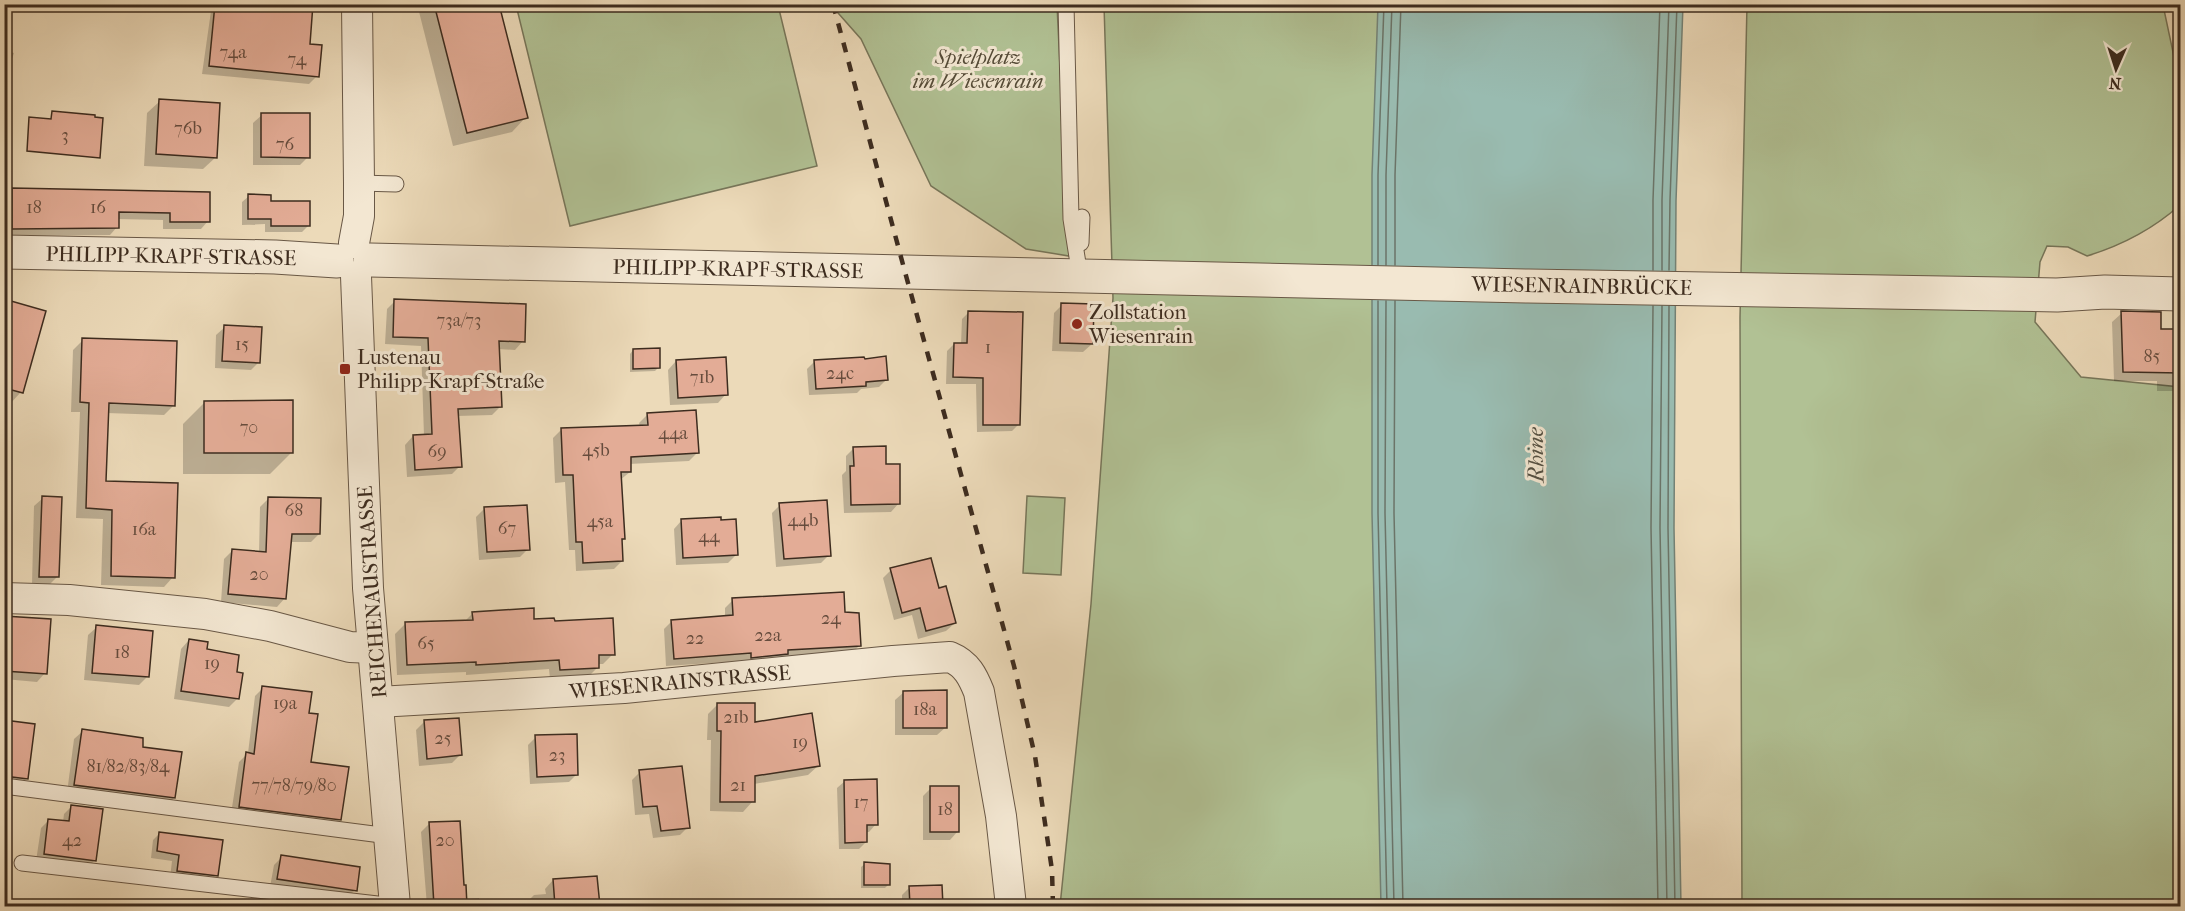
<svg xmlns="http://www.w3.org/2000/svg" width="2185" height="911" font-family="'IM FELL French Canon',serif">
  <rect width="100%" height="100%" fill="#ecdab9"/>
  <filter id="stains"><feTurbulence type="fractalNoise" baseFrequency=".00333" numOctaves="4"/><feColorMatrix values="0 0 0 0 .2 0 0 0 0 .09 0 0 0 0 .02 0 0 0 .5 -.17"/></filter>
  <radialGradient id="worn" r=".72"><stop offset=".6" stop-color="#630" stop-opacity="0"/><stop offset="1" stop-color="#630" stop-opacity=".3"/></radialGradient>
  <g fill="#b1c194" stroke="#77765a" stroke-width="1.5">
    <path d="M516 5H778L817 166 570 226Z"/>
    <path d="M831 5H1057L1069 256 1026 249 931 186 861 39Z"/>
    <path d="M1104 5H1381L1382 906H1060L1091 604 1113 298Z"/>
    <path d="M1747 5H2163L2180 85V205C2152 230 2123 245 2087 256L2068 247 2047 246 2040 262 2035 322 2081 377 2180 387V906H1742L1740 318Z"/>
    <path d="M1027 496 1065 498 1061 575 1023 573Z"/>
  </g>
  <path fill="#99bbb0" stroke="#748276" stroke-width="1.5" d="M1378 5H1683L1676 201 1674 528 1681 906H1381L1372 513V175Z"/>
  <g fill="#0003">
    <path d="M212 4H312L308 46 317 76 309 84 202 74Z"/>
    <path d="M417 4H497L526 117 512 132 453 146Z"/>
    <path d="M4 50 14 53 4 82Z"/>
    <path d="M160 101 216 157 203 169 144 166 147 113Z"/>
    <path d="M262 115 308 157 300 165H253V123Z"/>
    <path d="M12 190 208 194V221L201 229H163V220L117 219V227L110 235 5 236V197Z"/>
    <path d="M249 196 309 225 302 232H265V224L242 225V202Z"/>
    <path d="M4 301 21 392 9 405 4 403Z"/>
    <path d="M395 301 523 341 515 350 498 349 500 407 492 415 457 416 460 466 452 474 407 477 405 445 413 436H424L421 346 385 344 387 309Z"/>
    <path d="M1062 305 1092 344 1083 352 1052 351 1054 313Z"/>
    <path d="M969 312 1019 424 1012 431 977 432 976 384H946L947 351 954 344H961L962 319Z"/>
    <path d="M2122 313 2159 331H2180V391H2157V381H2114L2112 322Z"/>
    <path d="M225 327 259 362 251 370 215 368 216 335Z"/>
    <path d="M83 340 174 405 164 415 107 413 104 483 173 577 164 587 101 585 103 519 76 518 80 412H71L73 350Z"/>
    <path d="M633 350 658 368 655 371 630 372V354Z"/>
    <path d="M676 361 726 394 718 403 670 405 668 370Z"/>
    <path d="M815 361 887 379 879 387 861 389 857 393 809 395 807 369Z"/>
    <path d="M205 402 292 452 270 474H183V424Z"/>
    <path d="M648 414 697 453 689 461 629 464 630 472 620 480 624 539 621 542 622 561 614 569 576 571 575 550H569L565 482 555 483 553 438 561 430 640 426 639 423Z"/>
    <path d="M854 448 884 466 899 503 891 512 844 513 842 475 846 471V456Z"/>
    <path d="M43 498 57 577 49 585 32 584 34 506Z"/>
    <path d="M268 499 319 534 311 542H289L285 598 277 607 221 602 224 559 232 551 259 553 260 507Z"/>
    <path d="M780 505 829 555 821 563 776 567 772 513Z"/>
    <path d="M484 509 528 549 520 557 479 560 476 517Z"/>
    <path d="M682 520 736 555 728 563 676 565 674 529Z"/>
    <path d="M891 570 938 590 955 623 946 631 918 639 912 615 894 620 883 578Z"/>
    <path d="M733 600 843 614 859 646 851 654 744 665 743 661 666 666 664 629 672 621 725 617V608Z"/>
    <path d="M473 613 553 622 613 654 603 664H598V667L588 677 550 679 549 669 466 675V672L397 675 395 634 405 624 465 621Z"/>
    <path d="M4 617 45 673 37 682 4 679Z"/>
    <path d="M97 627 147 677 139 685 84 680 88 635Z"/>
    <path d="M189 640 235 673 237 699 229 707 174 699 181 649Z"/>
    <path d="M263 688 308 714 310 763 340 819 332 827 231 814 239 762 248 753 255 696Z"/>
    <path d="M904 692 946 727 937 735H895V700Z"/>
    <path d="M718 704 754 724 819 765 808 775 754 784 753 801 743 812 710 811 711 740H707L708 714Z"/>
    <path d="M4 721 26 779 18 787 4 785Z"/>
    <path d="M424 722 460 755 452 763 419 766 416 730Z"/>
    <path d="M83 731 141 748 174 798 166 806 67 793 74 739Z"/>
    <path d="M536 737 577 774 569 782 530 784 528 745Z"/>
    <path d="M640 772 688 827 680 835 653 838 649 814 635 815 632 780Z"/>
    <path d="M845 781 876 824 869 832H866V842L859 849H839L837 788Z"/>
    <path d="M931 788 958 831 950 840H923V796Z"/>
    <path d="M72 806 95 860 87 868 36 861 41 828 49 820 63 822 64 814Z"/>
    <path d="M429 824 465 899 479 898 480 906H427L421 832Z"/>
    <path d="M160 833 216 875 209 882 170 878 172 861 151 858 153 840Z"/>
    <path d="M282 857 355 890 347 898 270 887 274 865Z"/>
    <path d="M865 864 889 884 885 888H861V867Z"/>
    <path d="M596 878 598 906H526V903L534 895 546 894 545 889 553 880Z"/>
    <path d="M910 887H941V906H902V895Z"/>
  </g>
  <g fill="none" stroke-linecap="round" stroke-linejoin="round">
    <g stroke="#6b7468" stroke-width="1.5">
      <path d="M1378 265V175L1384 4"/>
      <path d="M1386 265V175L1392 4"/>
      <path d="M1395 265V175L1401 4"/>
      <path d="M1653 270V200L1660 4"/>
      <path d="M1662 270V200L1669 4"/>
      <path d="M1669 270 1670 200 1677 4"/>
      <path d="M1378 301V513L1387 906"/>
      <path d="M1386 301 1385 513 1394 906"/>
      <path d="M1395 301 1394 513 1403 906"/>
      <path d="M1653 306 1651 528 1658 906"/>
      <path d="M1662 306 1660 528 1667 906"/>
      <path d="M1669 306 1668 528 1675 906"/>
    </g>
  </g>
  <g fill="#e3ac96" stroke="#3d2c1f" stroke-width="1.5">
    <path d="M215 4H313L310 44 322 45 319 77 209 66Z"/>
    <path d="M434 4H499L528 118 467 133Z"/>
    <path d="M159 99 220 103 217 158 156 154Z"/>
    <path d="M52 111 95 115V117L103 118 100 158 27 151 29 117 51 119Z"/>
    <path d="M261 113H310V158L261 157Z"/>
    <path d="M12 188 210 192V222H170V213L119 212V228L12 229Z"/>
    <path d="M248 194 271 195V201H310V226H271V219H248Z"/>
    <path d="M4 299 46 311 23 393 4 388Z"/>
    <path d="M394 299 526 304 525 342 499 341 502 407 458 409 462 467 415 470 413 435 432 434 428 338 393 337Z"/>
    <path d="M1061 303 1094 304 1093 344 1060 343Z"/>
    <path d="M968 311 1023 312 1020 425H983V378L953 377 954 343H967Z"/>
    <path d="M2121 311 2161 312V329H2181V373L2123 372Z"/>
    <path d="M224 325 262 327 260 363 222 361Z"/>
    <path d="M82 338 177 341 175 406 109 403 106 481 178 483 175 578 111 576 112 510 86 508 89 403 80 402Z"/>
    <path d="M660 348V368L633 369V349Z"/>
    <path d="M886 356 888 380 866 382V386L816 389 814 360 864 357 865 359Z"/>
    <path d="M726 357 728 395 678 398 676 360Z"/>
    <path d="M293 400V453H204V401Z"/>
    <path d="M696 410 699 453 631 457V472H621L625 539H622L623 561 583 563 582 542H576L573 475H563L561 428 648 425 647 413Z"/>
    <path d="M886 446V464H900V504L851 505 850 466H854L853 447Z"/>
    <path d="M42 496 62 497 59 577H39Z"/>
    <path d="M268 497 321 498 320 534H292L286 599 228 594 232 549 266 552Z"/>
    <path d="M827 500 831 556 784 559 779 503Z"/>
    <path d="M527 505 530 550 487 552 484 507Z"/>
    <path d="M721 517V520L736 519 738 555 683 558 681 519Z"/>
    <path d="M931 558 939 588 946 586 956 623 926 631 920 608 902 613 890 568Z"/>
    <path d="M844 592 845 612 859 613 861 646 788 650V654L751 658V653L674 659 671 620 733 615 732 598Z"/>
    <path d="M534 608V619L554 618 555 621 613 618 615 655H599V668L560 670 559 660 476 665V662L407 665 405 622 473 620 472 612Z"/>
    <path d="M4 616 51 619 47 674 4 671Z"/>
    <path d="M96 625 153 631 149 677 92 673Z"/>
    <path d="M189 639 208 642 207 649 239 655 237 672 243 673 239 699 181 691Z"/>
    <path d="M262 686 312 692 309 713 318 714 311 762 349 767 341 820 239 807 246 752 254 754Z"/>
    <path d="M947 690V728H903V691Z"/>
    <path d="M717 703H755V722L812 713 820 766 755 776V802H720L721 731H717Z"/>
    <path d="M459 718 462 755 427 759 424 720Z"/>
    <path d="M4 720 35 724 28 779 4 776Z"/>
    <path d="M82 729 143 738V747L182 752 175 798 74 785Z"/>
    <path d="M577 734 578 775 537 777 535 735Z"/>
    <path d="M682 766 690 828 661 831 657 806 643 807 639 770Z"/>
    <path d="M877 779 878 825H867V842L845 843 844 780Z"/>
    <rect x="930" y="786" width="29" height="46"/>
    <path d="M71 805 103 809 96 861 44 854 48 819 69 821Z"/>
    <path d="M460 821 464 885H466L467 906H434L429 822Z"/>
    <path d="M159 832 223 840 218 876 177 871 179 855 157 851Z"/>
    <path d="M281 855 360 867 357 891 277 879Z"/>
    <path d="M864 862 890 864V885H864Z"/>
    <path d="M597 876 600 906H555L553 879Z"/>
    <path d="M942 885 943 906H910L909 886Z"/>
  </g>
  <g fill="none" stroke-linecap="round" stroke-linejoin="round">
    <defs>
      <g id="service">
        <path d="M1066 4 1071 219 1080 276"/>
        <path d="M359 183 396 184"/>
        <path d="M1081 243 1082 217"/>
        <path d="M4 786 389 836"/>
        <path d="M22 863 395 906"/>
      </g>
      <g id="minor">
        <path d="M354 243 359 216V183L357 4"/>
        <path d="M356 276 368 588 395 906"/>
        <path d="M4 598 69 600 205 614 270 626 350 647 373 648"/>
        <path d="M378 702 624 688 893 661 950 657C967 664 973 677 979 692L1001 816 1011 906"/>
      </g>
      <g id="tertiary">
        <path d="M4 252 275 257 337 261"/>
        <path d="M370 260 1528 286 2057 295 2105 292 2180 294"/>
      </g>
    </defs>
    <use href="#service" stroke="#695846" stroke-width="17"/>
    <use href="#minor" stroke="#695846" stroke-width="32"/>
    <use href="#tertiary" stroke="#695846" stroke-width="35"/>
    <use href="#service" stroke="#f3e7d2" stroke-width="15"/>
    <use href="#minor" stroke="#f3e7d2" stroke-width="30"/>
    <use href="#tertiary" stroke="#f3e7d2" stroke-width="33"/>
    <path stroke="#3d2c1f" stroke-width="4.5" stroke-dasharray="10 10" stroke-linecap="butt" d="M833 4 905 272 1014 666 1035 756 1052 870 1053 906"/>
  </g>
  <g fill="#8f2418" stroke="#f3e7d2" stroke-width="2">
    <circle cx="1077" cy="324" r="6"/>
    <rect x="339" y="363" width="12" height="12" rx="3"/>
  </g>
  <g text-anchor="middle" stroke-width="6" stroke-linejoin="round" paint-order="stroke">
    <g font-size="18" fill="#664c3d">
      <text x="233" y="58">74a</text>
      <text x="297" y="65">74</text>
      <text x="188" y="134">76b</text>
      <text x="65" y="141">3</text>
      <text x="285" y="150">76</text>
      <text x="34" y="213">18</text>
      <text x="98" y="213">16</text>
      <text x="459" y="326">73a/73</text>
      <text x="242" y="350">15</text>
      <text x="988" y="353">1</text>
      <text x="2152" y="362">85</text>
      <text x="840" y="379">24c</text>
      <text x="702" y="383">71b</text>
      <text x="249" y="433">70</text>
      <text x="673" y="439">44a</text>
      <text x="596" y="456">45b</text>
      <text x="437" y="457">69</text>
      <text x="294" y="516">68</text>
      <text x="803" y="526">44b</text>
      <text x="600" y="527">45a</text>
      <text x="507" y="534">67</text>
      <text x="144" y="535">16a</text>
      <text x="709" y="542">44</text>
      <text x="259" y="580">20</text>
      <text x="831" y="624">24</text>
      <text x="768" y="641">22a</text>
      <text x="695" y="644">22</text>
      <text x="426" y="649">65</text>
      <text x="122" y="658">18</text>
      <text x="212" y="669">19</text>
      <text x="285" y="709">19a</text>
      <text x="925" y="715">18a</text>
      <text x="736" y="723">21b</text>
      <text x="443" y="744">25</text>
      <text x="800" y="748">19</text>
      <text x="557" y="761">23</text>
      <text x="128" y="772">81/82/83/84</text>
      <text x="294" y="791">77/78/79/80</text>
      <text x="738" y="791">21</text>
      <text x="861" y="808">17</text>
      <text x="945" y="815">18</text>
      <text x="72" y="846">42</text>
      <text x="445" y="846">20</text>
    </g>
    <g font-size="21" font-style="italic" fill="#544a36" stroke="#f3e7d2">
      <text x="978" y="64">Spielplatz<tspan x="978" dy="24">im Wiesenrain</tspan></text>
    </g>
    <g font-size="21" fill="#3d2c1f" stroke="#f3e7d2">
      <text transform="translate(171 256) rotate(1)" y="7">PHILIPP-KRAPF-STRASSE</text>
      <text transform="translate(738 269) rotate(1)" y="7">PHILIPP-KRAPF-STRASSE</text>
      <text transform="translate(1582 286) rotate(1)" y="7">WIESENRAINBRÜCKE</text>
      <text transform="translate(372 592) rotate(-94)" y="7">REICHENAUSTRASSE</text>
      <text transform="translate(680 682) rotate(-5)" y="7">WIESENRAINSTRASSE</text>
    </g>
    <g font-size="21" fill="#3d2c1f" stroke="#f3e7d2" text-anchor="start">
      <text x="1089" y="319">Zollstation<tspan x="1089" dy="24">Wiesenrain</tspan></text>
      <text x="357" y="364">Lustenau<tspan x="357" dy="24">Philipp-Krapf-Straße</tspan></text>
    </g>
    <g font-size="22" font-style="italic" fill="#545043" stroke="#f3e7d2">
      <text transform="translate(1535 455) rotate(-91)" y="8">Rhine</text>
    </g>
  </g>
  <rect width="2185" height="911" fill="none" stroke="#ecdab9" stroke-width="24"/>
  <rect x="6" y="6" width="2173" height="899" fill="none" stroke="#3d2c1f" stroke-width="3"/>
  <rect x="12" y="12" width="2161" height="887" fill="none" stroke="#3d2c1f" stroke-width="1.5"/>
  <g transform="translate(2116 69) rotate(183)" stroke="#f3e7d2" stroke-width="4.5" paint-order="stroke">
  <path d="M0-4.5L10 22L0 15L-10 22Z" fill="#3d2c1f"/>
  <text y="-9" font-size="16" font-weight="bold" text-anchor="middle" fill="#3d2c1f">N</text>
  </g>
  <rect width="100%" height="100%" filter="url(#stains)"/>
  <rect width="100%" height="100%" fill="url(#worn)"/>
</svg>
